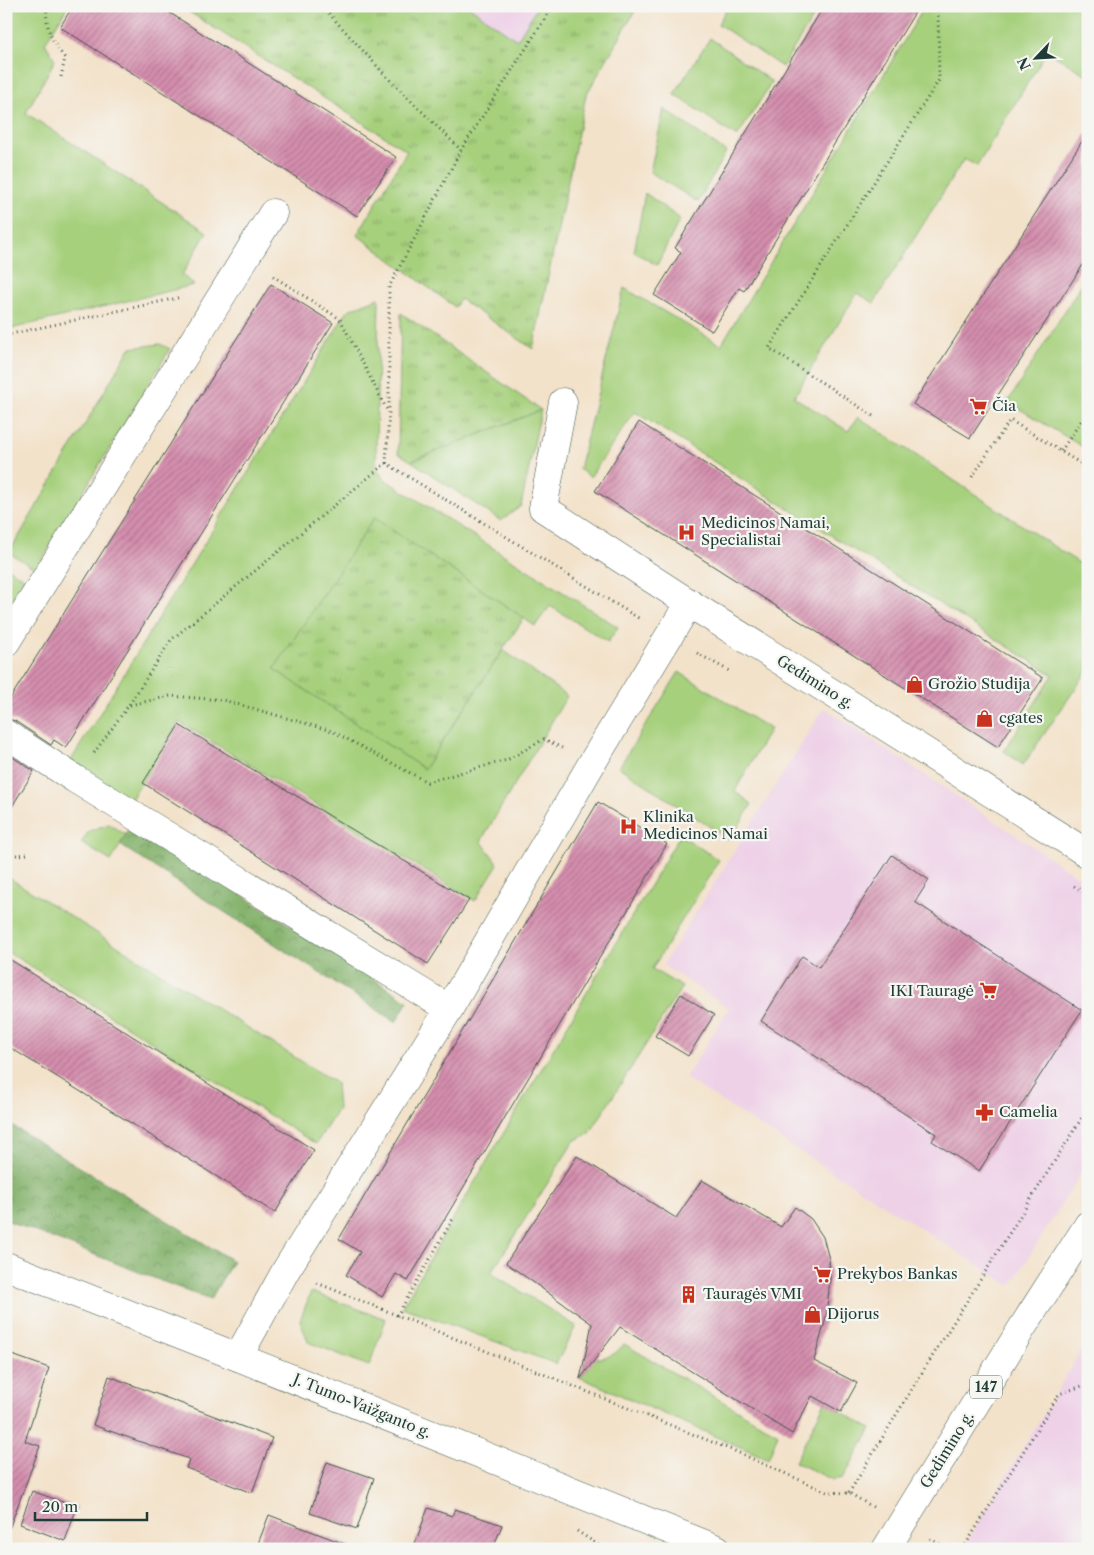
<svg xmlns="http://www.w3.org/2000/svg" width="1094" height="1555" font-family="'Libre Caslon Text',serif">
  <defs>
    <pattern id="forest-crowns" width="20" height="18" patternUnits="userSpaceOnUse" patternTransform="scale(1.25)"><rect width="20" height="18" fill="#84b26c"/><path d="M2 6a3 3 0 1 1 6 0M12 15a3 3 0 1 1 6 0" fill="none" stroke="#6b925a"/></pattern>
    <pattern id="park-tufts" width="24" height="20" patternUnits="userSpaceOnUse" patternTransform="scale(1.25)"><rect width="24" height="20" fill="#a6d07c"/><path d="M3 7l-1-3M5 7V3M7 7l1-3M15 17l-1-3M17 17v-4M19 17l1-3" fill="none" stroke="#87aa66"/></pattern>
    <pattern id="building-hatch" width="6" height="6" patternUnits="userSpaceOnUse" patternTransform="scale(1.25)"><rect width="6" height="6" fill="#d58eae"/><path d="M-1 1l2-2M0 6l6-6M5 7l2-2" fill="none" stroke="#ac758e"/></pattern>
  </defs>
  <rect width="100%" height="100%" fill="#f6f6f2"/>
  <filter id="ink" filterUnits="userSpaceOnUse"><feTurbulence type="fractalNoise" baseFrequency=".02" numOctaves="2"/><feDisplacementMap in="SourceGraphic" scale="10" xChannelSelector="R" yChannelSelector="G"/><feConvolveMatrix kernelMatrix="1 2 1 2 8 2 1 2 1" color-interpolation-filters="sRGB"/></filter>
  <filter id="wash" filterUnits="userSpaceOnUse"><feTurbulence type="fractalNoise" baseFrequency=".0096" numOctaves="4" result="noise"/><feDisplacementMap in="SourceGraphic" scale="20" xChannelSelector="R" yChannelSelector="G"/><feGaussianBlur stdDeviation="1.12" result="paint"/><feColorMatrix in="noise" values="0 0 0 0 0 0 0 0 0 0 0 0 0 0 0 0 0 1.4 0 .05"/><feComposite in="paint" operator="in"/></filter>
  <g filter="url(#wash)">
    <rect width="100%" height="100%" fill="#f3e2ca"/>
    <g fill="#eed0e7">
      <path d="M468 6H538L518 40Z"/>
      <path d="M824 708 1088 883V1162L1011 1286 685 1078 729 1008 663 965Z"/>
      <path d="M1088 1339V1549H963Z"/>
    </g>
    <g fill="#a6d07c" stroke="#628658">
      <path d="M6 6H68L45 43 55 60 26 113 207 232 182 275 194 285 6 330Z"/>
      <path d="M728 6H798L814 16 782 67 718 24Z"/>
      <path d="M925 6H1088V76L1047 51 977 166 964 159 874 303 857 293 794 397 848 431 858 417 1088 569V670L1023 765 1004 751 1053 675 635 412 590 477 579 469 624 288 721 345Z"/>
      <path d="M710 38 772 82 737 137 674 94Z"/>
      <path d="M664 109 726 152 698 202 650 172Z"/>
      <path d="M645 193 680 219 657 265 634 252Z"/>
      <path d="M1088 274V450L1008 402Z"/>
      <path d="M379 298 376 450 377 470 384 479 618 627 608 642 550 606 535 626 374 519 424 769 503 650 567 696 481 841 498 864 475 901 179 722 130 801 70 762 348 310Z"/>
      <path d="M160 344 170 349 36 569 9 553 130 348Z"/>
      <path d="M541 410 521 506 501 521 411 461Z"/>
      <path d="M6 567 25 579 6 609Z"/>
      <path d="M679 672 770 729 735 791 752 804 730 840 619 767Z"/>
      <path d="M109 824 126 835 111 861 81 843 89 831Z"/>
      <path d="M680 835 719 860 652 969 682 987 590 1133 574 1141 491 1273 576 1326 556 1364 402 1307 454 1217Z"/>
      <path d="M6 876 336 1083 338 1109 316 1144 6 951Z"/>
      <path d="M311 1292 386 1319 369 1366 308 1342 300 1320Z"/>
      <path d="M624 1344 778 1434 768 1459 579 1377 590 1359C607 1357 613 1358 624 1344Z"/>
      <path d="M825 1402 871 1429 843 1478 833 1480 795 1462Z"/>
    </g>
    <g fill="url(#forest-crowns)" stroke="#527850">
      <path d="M131 824 408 1001 396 1022 120 845Z"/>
      <path d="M6 1122 233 1261 210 1300 6 1220Z"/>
    </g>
    <g fill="url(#park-tufts)" stroke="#628658">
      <path d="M180 6H468L517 40 538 6H638L586 95 533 349 460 299 455 307 357 235 407 151Z"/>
      <path d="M401 313 541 410 411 461 398 453Z"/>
      <path d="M374 518 524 618 424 769 274 669Z"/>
    </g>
    <g id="blocks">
      <g fill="url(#building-hatch)">
        <path d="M73 6H159L396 157 357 216 60 27Z"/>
        <path d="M824 6H919L744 291 739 288 712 331 654 295 681 252 675 248Z"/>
        <path d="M1088 132V257L970 438 913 404Z"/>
        <path d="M271 284 333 323 66 748 54 740 51 745 15 721 6 718V705Z"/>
        <path d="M639 422 1043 678 998 747 595 491Z"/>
        <path d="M179 725 469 900 428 964 143 783Z"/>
        <path d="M6 753 34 771 6 816Z"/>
        <path d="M598 802 667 844 408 1281 396 1274 382 1297 346 1275 360 1252 339 1239Z"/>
        <path d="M892 855 929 880 915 902 1082 1010 979 1171 932 1141 936 1134 761 1021 802 956 819 967Z"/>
        <path d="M6 957 314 1150 275 1213 6 1045Z"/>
        <path d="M681 994 714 1015 688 1056 655 1036Z"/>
        <path d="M577 1156 676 1218 702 1180 781 1227 795 1207 811 1219 823 1237 829 1259 830 1279 826 1318 814 1361 857 1383 841 1412 812 1396 792 1434 620 1327 580 1379 592 1324 506 1263Z"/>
        <path d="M12 1355 49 1368 25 1441 40 1446 9 1529 6 1528V1372Z"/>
        <path d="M109 1376 272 1438 252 1493 186 1468 189 1459 93 1425Z"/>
        <path d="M327 1462 374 1478 357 1529 310 1513Z"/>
        <path d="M32 1491 77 1507 65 1541 20 1524Z"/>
        <path d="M428 1508 452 1516 455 1509 502 1525 493 1549H413Z"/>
        <path d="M269 1515 350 1546V1549H256Z"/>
      </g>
    </g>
  </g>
  <g filter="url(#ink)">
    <use href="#blocks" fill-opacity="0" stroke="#3f564a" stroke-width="1"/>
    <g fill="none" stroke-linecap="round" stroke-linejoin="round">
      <defs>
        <g id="minor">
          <path d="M563 402 543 508 689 603 1088 854"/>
          <path d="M6 642 273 213"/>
          <path d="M6 734 75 779 449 1009"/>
          <path d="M6 1266 238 1357 717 1549"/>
          <path d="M238 1357 286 1270 449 1009 592 763 689 603"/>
        </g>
        <path id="major" d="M886 1549 1022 1328 1088 1225"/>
      </defs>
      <use href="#minor" stroke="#3f564a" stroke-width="29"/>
      <use href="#major" stroke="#3f564a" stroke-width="29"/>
      <g stroke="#3f564a" stroke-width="3" stroke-dasharray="1 4" stroke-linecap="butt">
        <path d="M47 6C45 27 51 41 65 58L61 77"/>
        <path d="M322 6 388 78 461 150"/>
        <path d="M1084 73 1088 76"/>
        <path d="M273 276 340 319 388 412"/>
        <path d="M6 335 182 297"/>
        <path d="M873 416 769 348 939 80 938 6"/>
        <path d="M1061 451 1088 411"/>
        <path d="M386 463 640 619"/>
        <path d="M972 477 1010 420 1088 468"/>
        <path d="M697 653 731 672"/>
        <path d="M130 705 170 696 223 700 332 731 427 782 507 760 544 739 562 748"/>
        <path d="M94 753 129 705 171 640 386 463 389 412V287L461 150 553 6"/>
        <path d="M6 856 28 854"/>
        <path d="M1074 886 1088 895"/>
        <path d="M317 1283 737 1452 827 1492 849 1493 873 1507"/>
        <path d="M397 1316 454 1217"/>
        <path d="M849 1493 918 1379 1088 1108"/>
        <path d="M577 1531 604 1549"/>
        <path d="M930 1539 949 1549"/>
        <path d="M963 1549 1059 1394 1088 1384"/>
      </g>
      <use href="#minor" stroke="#fff" stroke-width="28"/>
      <use href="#major" stroke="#fff" stroke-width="28"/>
    </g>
  </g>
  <defs>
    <symbol id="supermarket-bare" viewBox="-9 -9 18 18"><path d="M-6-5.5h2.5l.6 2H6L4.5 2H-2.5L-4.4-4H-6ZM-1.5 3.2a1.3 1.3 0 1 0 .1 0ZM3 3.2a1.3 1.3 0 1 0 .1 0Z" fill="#c8321e" stroke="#f6f6f2" stroke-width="2.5" paint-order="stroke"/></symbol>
    <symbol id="hospital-bare" viewBox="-9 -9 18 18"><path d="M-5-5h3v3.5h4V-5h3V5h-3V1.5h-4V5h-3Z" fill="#c8321e" stroke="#f6f6f2" stroke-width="2.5" paint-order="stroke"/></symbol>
    <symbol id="shop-bare" viewBox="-9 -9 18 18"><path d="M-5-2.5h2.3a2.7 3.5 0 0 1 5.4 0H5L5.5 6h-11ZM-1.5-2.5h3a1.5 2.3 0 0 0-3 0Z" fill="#c8321e" stroke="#f6f6f2" stroke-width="2.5" paint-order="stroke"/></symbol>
    <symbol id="pharmacy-bare" viewBox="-9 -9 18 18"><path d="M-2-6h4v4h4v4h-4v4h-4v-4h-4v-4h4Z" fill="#c8321e" stroke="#f6f6f2" stroke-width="2.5" paint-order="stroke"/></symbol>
    <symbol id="building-bare" viewBox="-9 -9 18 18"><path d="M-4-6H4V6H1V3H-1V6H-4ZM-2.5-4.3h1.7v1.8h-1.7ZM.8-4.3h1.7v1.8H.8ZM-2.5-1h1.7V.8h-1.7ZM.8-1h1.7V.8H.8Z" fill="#c8321e" stroke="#f6f6f2" stroke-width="2.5" paint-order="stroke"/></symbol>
  </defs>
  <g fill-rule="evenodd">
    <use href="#supermarket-bare" x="966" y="394" width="25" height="25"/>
    <use href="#hospital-bare" x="674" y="520" width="25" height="25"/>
    <use href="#shop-bare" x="902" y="672" width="25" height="25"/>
    <use href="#shop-bare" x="972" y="706" width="25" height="25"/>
    <use href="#hospital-bare" x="616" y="814" width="25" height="25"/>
    <use href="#supermarket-bare" x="976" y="978" width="25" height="25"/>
    <use href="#pharmacy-bare" x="972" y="1100" width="25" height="25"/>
    <use href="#supermarket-bare" x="810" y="1262" width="25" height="25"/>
    <use href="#building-bare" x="676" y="1282" width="25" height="25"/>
    <use href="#shop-bare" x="800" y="1302" width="25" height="25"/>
  </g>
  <g text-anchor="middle" stroke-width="4.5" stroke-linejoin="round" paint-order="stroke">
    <rect fill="#f6f6f2" stroke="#60746d" stroke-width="1" x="970" y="1375.5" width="32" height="23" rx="4"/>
    <g font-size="14" font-weight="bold" fill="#1f3d34">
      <text x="986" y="1392">147</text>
    </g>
    <g font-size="15" fill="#1f3d34" stroke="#f6f6f2" text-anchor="start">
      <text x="992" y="411">Čia</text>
      <text x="701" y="528">Medicinos Namai,<tspan x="701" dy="17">Specialistai</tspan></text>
      <text x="928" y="689">Grožio Studija</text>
      <text x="999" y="723">cgates</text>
      <text x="643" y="822">Klinika<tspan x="643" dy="17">Medicinos Namai</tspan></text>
      <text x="974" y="996" text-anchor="end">IKI Tauragė</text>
      <text x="999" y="1117">Camelia</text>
      <text x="837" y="1279">Prekybos Bankas</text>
      <text x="703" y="1299">Tauragės VMI</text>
      <text x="827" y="1319">Dijorus</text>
    </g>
    <g font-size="15" fill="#1f3d34" stroke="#f6f6f2">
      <text transform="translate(815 682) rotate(32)" y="5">Gedimino g.</text>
      <text transform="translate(362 1406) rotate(22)" y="5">J. Tumo-Vaižganto g.</text>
      <text transform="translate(947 1450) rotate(-58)" y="5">Gedimino g.</text>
    </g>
  </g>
  <rect width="1094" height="1555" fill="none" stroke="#f6f6f2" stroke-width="25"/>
  <g transform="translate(1036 58) rotate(245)" stroke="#f6f6f2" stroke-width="4" paint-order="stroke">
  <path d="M0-4L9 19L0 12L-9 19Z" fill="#1f3d34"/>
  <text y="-8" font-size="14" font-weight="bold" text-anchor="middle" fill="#1f3d34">N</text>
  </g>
  <path d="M35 1512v8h112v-8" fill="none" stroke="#1f3d34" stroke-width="2.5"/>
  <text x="42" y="1512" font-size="15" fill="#1f3d34" stroke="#f6f6f2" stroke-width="4" paint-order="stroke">20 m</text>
</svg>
